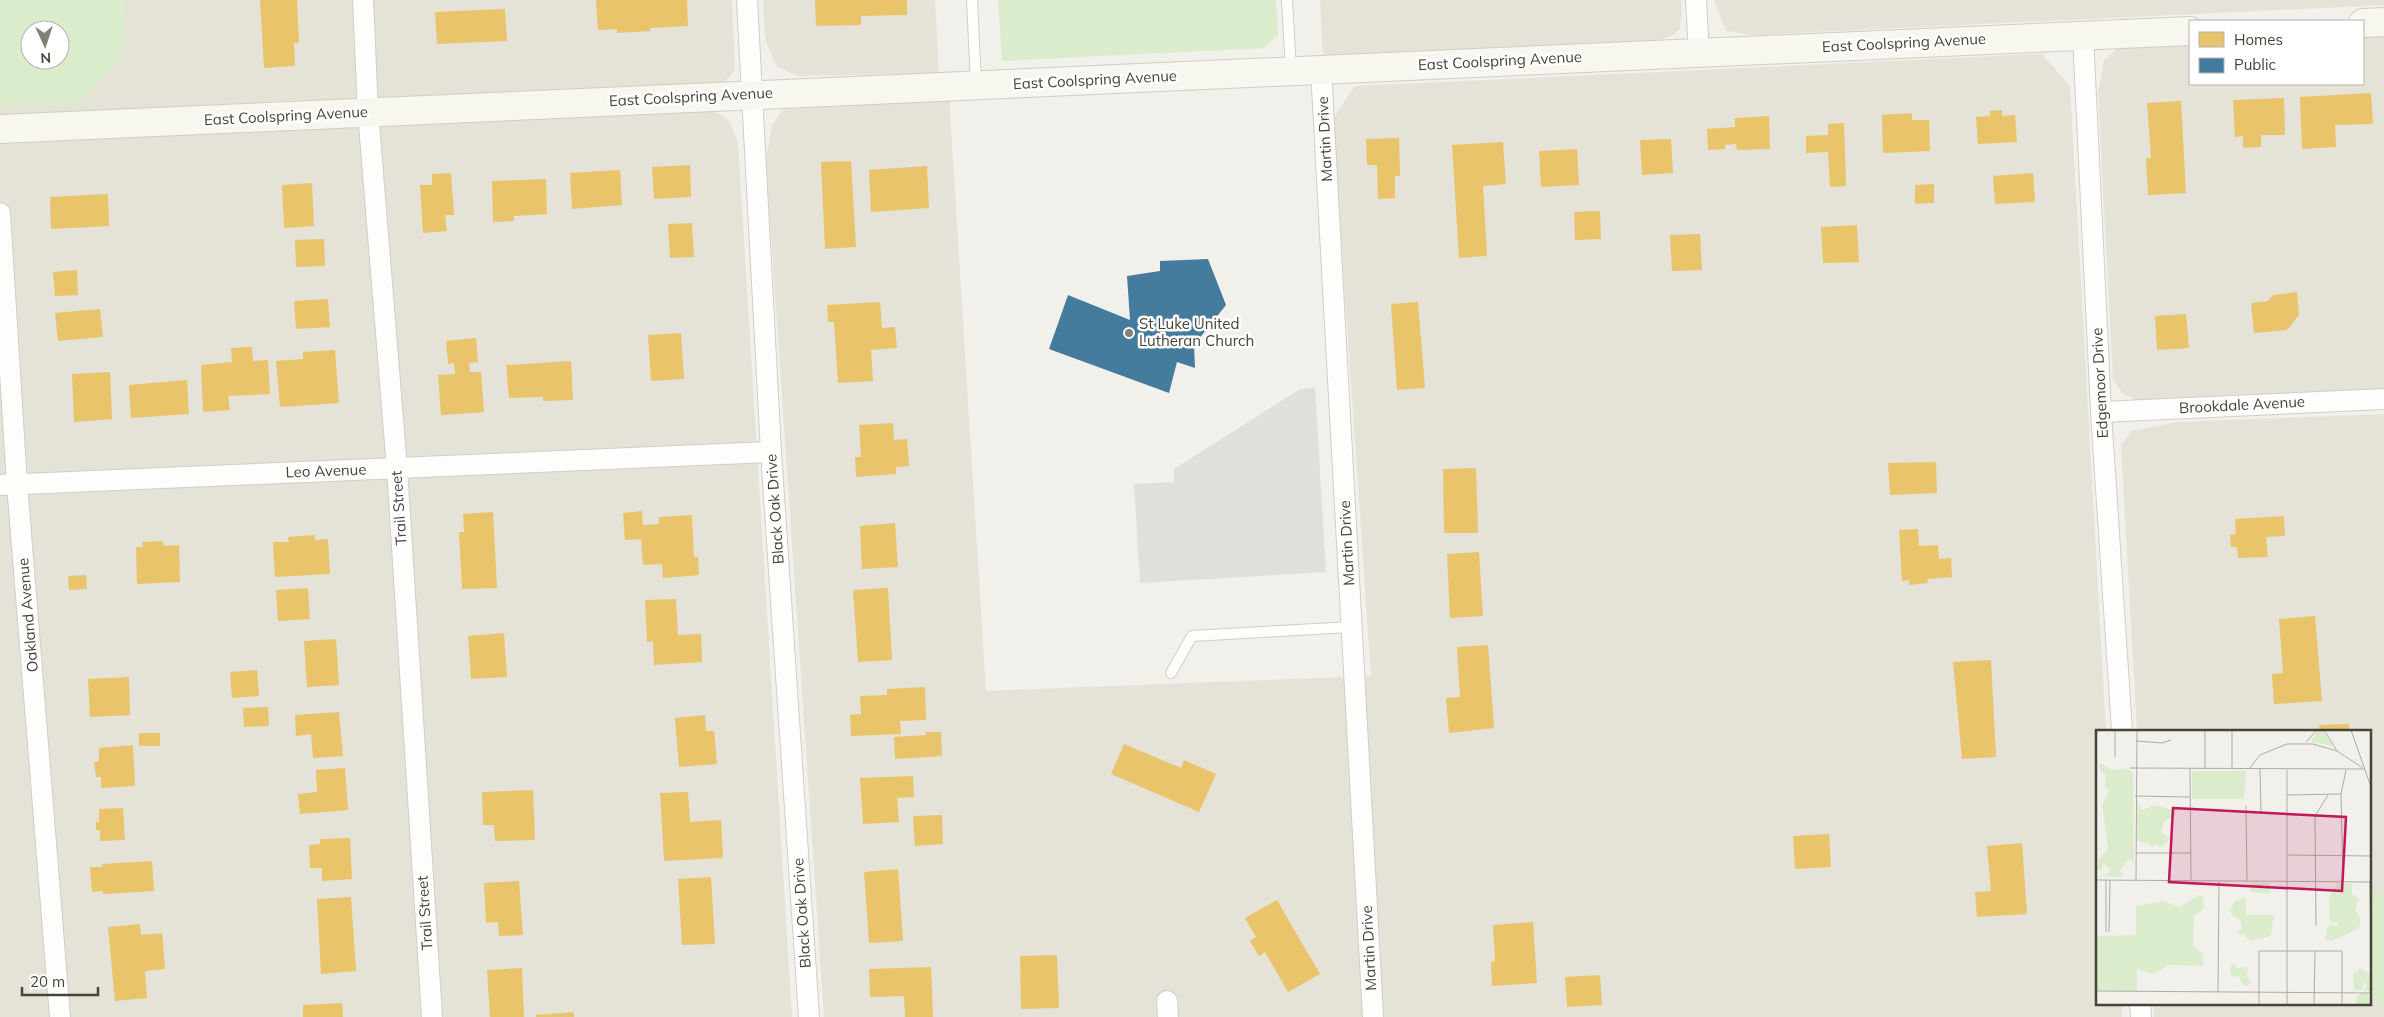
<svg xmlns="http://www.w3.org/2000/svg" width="2384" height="1017" font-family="Mulish,sans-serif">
  <rect width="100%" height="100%" fill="#f1f0eb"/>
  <g fill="#e5e2d8" fill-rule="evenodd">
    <path d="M0 0H732L735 70 724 83 689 86 411 100H302L0 116ZM30 30H60V60H30Z"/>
    <path d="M763 0H935L939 73 798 76 777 67 765 39Z"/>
    <path d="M1320 0H1681L1682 10 1680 29 1673 35 1657 41 1323 56Z"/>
    <path d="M1714 0H2384V5L1752 35 1726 31Z"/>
    <path d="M2384 35V390L2139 402 2122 393 2113 380 2098 93 2104 60 2121 46 2190 43V84H2363V36Z"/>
    <path d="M2042 54 2070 86 2106 731H2098V1003H2122V1017H824L766 160 772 125 783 110 949 97 986 691 1371 676 1333 119 1355 86Z"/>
    <path d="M711 109 729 120 738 143 792 1017H0V144Z"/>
    <path d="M2384 414V1017H2154L2153 1003H2370V731H2137L2121 445 2131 431 2178 422Z"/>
  </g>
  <g fill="#daeccb" fill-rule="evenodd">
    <path d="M0 0H129L124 8 123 58 79 105 0 107ZM30 30H60V60H30Z"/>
    <path d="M998 0H1276L1278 35 1264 48 1002 61Z"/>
    <path d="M2384 889V1004L2370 999V899Z"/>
  </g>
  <path fill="#e0dfdb" d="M1315 388 1326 572 1140 583 1134 484 1174 482V469L1300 389Z"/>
  <g fill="#e9c46a">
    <path d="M260 0H297L299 43H294L295 66 264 68Z"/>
    <path d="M596 0H687L688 26 650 28V31L617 33V29L598 30Z"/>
    <path d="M815 0H907V15L861 16V25L816 26Z"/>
    <path d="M505 9 507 41 437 44 435 12Z"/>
    <path d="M2371 93 2373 124 2335 125 2336 147 2302 149 2300 97Z"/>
    <path d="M2284 98 2285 135H2261V147L2243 148V136L2235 137 2233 100Z"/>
    <path d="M2181 101 2186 193 2148 195 2146 158H2151L2147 103Z"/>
    <path d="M2002 110V116L2015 115 2017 142 1978 144 1976 117 1990 116V111Z"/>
    <path d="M1912 113V120H1929L1930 151 1883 153 1882 115Z"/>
    <path d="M1769 116 1770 149 1737 150 1736 144 1725 145V149L1708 150 1707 129 1735 127V118Z"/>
    <path d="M1844 123 1846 186 1830 187 1828 152 1806 153V136L1828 135V124Z"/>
    <path d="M1399 138 1400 176H1395V198L1378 199 1377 165H1367L1366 139Z"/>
    <path d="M1671 139 1673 173 1642 175 1640 140Z"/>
    <path d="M1503 142 1506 184 1483 186 1487 256 1459 258 1452 145Z"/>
    <path d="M1577 149 1579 185 1541 187 1539 151Z"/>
    <path d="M851 161 856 247 825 249 821 162Z"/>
    <path d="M690 165 691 197 654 199 652 167Z"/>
    <path d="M927 166 929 208 871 212 869 170Z"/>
    <path d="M620 170 622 205 572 209 570 173Z"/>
    <path d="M451 173 454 215H445L447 231 423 233 420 185H432V174Z"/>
    <path d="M2033 173 2035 202 1995 204 1993 176Z"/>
    <path d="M546 179 547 214 514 216V221L493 222 492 181Z"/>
    <path d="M312 183 314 226 284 228 282 185Z"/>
    <path d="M1934 184V203L1915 204V185Z"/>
    <path d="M108 194 109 226 51 229 50 197Z"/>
    <path d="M1600 211 1601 239 1575 240 1574 212Z"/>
    <path d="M692 223 694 257 670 258 668 224Z"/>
    <path d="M1857 225 1859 262 1823 263 1821 227Z"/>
    <path d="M1700 234 1702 270 1672 271 1670 235Z"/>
    <path d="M324 239 325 266 296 267 295 240Z"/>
    <path d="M77 270 78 295 55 296 53 272Z"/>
    <path d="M2297 292 2299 315 2287 330 2254 333 2251 303 2268 301 2273 295Z"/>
    <path d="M328 299 330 327 296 329 294 301Z"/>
    <path d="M880 302 882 328 895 327 897 348 871 350 873 381 838 383 834 322H828L827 305Z"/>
    <path d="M1418 302 1425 388 1397 390 1391 304Z"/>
    <path d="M100 309 103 337 58 341 55 313Z"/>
    <path d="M2186 314 2189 348 2157 350 2155 316Z"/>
    <path d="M681 333 684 379 651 381 648 335Z"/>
    <path d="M476 338 478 362 469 363 470 372H481L484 412 441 415 438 375 455 374 454 363 448 364 446 341Z"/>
    <path d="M252 347 253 361 268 360 270 394 228 396 230 410 203 412 201 365 232 362 231 348Z"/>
    <path d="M335 350 339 403 280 407 276 361 303 359V352Z"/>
    <path d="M571 361 573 400 543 401V397L509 398 506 365Z"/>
    <path d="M110 372 112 419 74 422 72 374Z"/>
    <path d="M187 380 189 414 131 418 129 385Z"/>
    <path d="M893 423 894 440 907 439 909 466 896 467V474L856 477 855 457H861L859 425Z"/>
    <path d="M1936 462 1937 493 1890 495 1888 463Z"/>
    <path d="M1476 468 1478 533H1444L1443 469Z"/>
    <path d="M642 511 643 525 659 524V517L692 515 694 557H698L699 575 663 578 662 564 643 565 641 539 625 540 623 513Z"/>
    <path d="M493 512 497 588 462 589 459 532H464L463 514Z"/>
    <path d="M2284 516 2285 536 2266 537 2268 557 2238 558 2237 547H2231L2230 535 2236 534 2235 519Z"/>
    <path d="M895 523 898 567 862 569 860 526Z"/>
    <path d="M1918 529 1919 546 1938 545 1939 559 1951 558 1952 577 1927 579 1928 583 1909 585V580L1902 581 1899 530Z"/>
    <path d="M315 535V540L328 539 330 574 275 577 273 542H289L288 537Z"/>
    <path d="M163 541 164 546 179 545 180 582 137 584 136 547H143L142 542Z"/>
    <path d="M1479 552 1483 616 1450 618 1447 554Z"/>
    <path d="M86 575 87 589 69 590 68 576Z"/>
    <path d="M308 588 310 619 278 621 276 590Z"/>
    <path d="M888 588 892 660 858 662 853 590Z"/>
    <path d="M676 599 678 635 701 634 702 662 654 665 653 641 647 642 645 600Z"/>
    <path d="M2315 616 2322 701 2274 704 2272 674 2283 673 2279 619Z"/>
    <path d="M504 633 507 677 471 679 468 636Z"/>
    <path d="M336 639 339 685 307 687 304 641Z"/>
    <path d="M1488 645 1494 728 1449 733 1446 698 1460 697 1457 647Z"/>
    <path d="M1991 660 1996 757 1962 759 1953 662Z"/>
    <path d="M257 670 259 696 232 698 230 672Z"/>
    <path d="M129 677 130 715 90 717 88 679Z"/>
    <path d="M925 687 926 720 900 721 901 734 851 736 850 715 861 714 860 696 887 695V689Z"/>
    <path d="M268 707 269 726 244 727 243 708Z"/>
    <path d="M339 712 343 756 313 758 311 734 296 736 295 715Z"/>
    <path d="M705 715 706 731H714L717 764 679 767 675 718Z"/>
    <path d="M2349 724V731H2320L2319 725Z"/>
    <path d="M926 732H941L942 756 895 759 894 737 926 735Z"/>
    <rect x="139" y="733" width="21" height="13"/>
    <path d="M1124 744 1181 768 1184 760 1216 774 1199 812 1111 774Z"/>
    <path d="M133 745 135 786 101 788V777H96L94 762 99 761V748Z"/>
    <path d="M345 768 348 810 300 814 298 794 317 792 316 770Z"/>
    <path d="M913 776 914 797 897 798 899 822 863 824 860 778Z"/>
    <path d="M533 790 535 840 495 841 494 825H483L482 792Z"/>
    <path d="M688 792 690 822 721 820 723 858 664 861 660 793Z"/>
    <path d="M123 808 125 840 100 841V830H96V822H99V809Z"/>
    <path d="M942 815 943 844 915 846 913 816Z"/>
    <path d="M1829 834 1831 867 1795 869 1793 836Z"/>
    <path d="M350 838 352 879 322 881V868H310L309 845 320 844V839Z"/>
    <path d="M2022 843 2027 914 1977 917 1975 892 1991 891 1987 846Z"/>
    <path d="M152 861 154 891 103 894V891L92 892 90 867H102V864Z"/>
    <path d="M898 869 903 941 869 943 864 872Z"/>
    <path d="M711 877 715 944 682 945 678 879Z"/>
    <path d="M519 881 523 935 499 936 498 922 486 923 484 883Z"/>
    <path d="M351 897 356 971 321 974 317 899Z"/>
    <path d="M1277 900 1320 974 1288 992 1265 952 1259 956 1250 941 1256 937 1245 918Z"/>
    <path d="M1533 922 1537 983 1492 986 1491 962 1495 961 1493 925Z"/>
    <path d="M140 924 141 935 162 933 165 969 145 971 147 998 115 1001 108 927Z"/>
    <path d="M1057 955 1059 1008 1021 1009 1020 956Z"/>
    <path d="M931 967 933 1017H905L904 996 870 997 869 969Z"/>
    <path d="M522 968 524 1017H490L487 970Z"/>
    <path d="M1600 975 1602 1005 1567 1007 1565 977Z"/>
    <path d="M342 1003 343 1017H303V1005Z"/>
    <path d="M574 1012V1017H536V1015Z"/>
  </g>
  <path fill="#457b9d" d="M1208 259 1226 305 1194 345 1195 368 1177 362 1169 393 1049 349 1068 295 1130 320 1127 276 1160 271V261Z"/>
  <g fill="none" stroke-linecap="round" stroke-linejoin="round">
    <defs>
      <g id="lane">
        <path d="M972 0 976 84"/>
        <path d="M1287 0 1291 71"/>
        <path d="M1171 673 1192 636 1351 627"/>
      </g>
      <g id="street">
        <path d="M363 0 368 112 397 468 432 1017"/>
        <path d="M747 0 771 452 809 1017"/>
        <path d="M1696 0 1699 53"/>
        <path d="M2083 35 2101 412 2122 731"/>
        <path d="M1321 69 1373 1017"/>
        <path d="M0 213 17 484 60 1017"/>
        <path d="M2101 412 2384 399"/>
        <path d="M0 485 771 452"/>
        <path d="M1167 1001 1168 1017"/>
        <path d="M2140 1003 2141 1017"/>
      </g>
      <g id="secondary">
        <path d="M2363 23 2384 22"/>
        <path d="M0 129 2190 31"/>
      </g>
    </defs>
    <use href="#lane" stroke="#cfcec8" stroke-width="12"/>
    <use href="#street" stroke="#cfcec8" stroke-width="22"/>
    <use href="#secondary" stroke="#d0cec2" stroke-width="30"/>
    <use href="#lane" stroke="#fdfdfc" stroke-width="10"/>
    <use href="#street" stroke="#fdfdfc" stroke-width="20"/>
    <use href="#secondary" stroke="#f7f6ef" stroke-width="28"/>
  </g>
  <circle fill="#828076" stroke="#fff" stroke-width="2" cx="1129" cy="333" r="5"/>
  <g text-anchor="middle" stroke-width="5" stroke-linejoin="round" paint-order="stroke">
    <g font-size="15" fill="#474337" stroke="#fff">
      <text transform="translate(1904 43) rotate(-3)" y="5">East Coolspring Avenue</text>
      <text transform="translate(1500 61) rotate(-3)" y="5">East Coolspring Avenue</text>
      <text transform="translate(1095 80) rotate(-3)" y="5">East Coolspring Avenue</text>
      <text transform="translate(691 97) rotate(-3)" y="5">East Coolspring Avenue</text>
      <text transform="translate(286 116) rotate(-3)" y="5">East Coolspring Avenue</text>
      <text transform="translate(1325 139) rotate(-93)" y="5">Martin Drive</text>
      <text transform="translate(2100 383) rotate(-93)" y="5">Edgemoor Drive</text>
      <text transform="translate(2242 405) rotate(-3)" y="5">Brookdale Avenue</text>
      <text transform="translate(326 471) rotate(-2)" y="5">Leo Avenue</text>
      <text transform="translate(399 508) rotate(-94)" y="5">Trail Street</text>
      <text transform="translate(775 509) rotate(-94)" y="5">Black Oak Drive</text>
      <text transform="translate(1347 543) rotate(-93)" y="5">Martin Drive</text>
      <text transform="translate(28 615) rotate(-95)" y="5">Oakland Avenue</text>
      <text transform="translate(425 913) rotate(-94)" y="5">Trail Street</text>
      <text transform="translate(802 913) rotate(-94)" y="5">Black Oak Drive</text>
      <text transform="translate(1369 948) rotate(-93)" y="5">Martin Drive</text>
    </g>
    <g font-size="15" fill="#474337" stroke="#fff" text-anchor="start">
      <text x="1139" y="329">St Luke United<tspan x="1139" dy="17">Lutheran Church</tspan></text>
    </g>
  </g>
  <g transform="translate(2096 730)">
    <rect width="275" height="275" fill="#f1f0eb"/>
    <path d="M222 0H226L237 16 215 12ZM4 33 16 40 30 39 37 42 38 128V134L34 128 24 141 28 145 25 147 2 146 11 144 14 139 8 134 4 140 1 138 2 131 12 118 6 75 13 61 9 57 10 46 3 37ZM96 41H150L148 69H96ZM41 70 46 80 59 75 80 81V85L68 92 65 102 74 109 66 117 59 114 56 118 52 112 50 114 41 110ZM174 153V164L154 162 155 153ZM241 153 256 154V164L263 169 259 179 265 192 262 199 235 211 229 209 231 198 235 195 242 197V194L233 190V168ZM103 165 107 166 108 179 98 186 97 216 107 224V236L73 235 58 244 41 239V261L0 260V206L40 205V176L66 171 84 177ZM150 168V185H178L175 206 155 211 148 205 140 204 146 198 144 190 136 185 134 179 139 171ZM137 233 141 238 152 237 151 247 155 251 152 256 147 255 143 247 135 246 134 238ZM264 238 275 245V261H268L271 254 268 252 266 260H258L257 245ZM260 270a7 7 0 1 1 14 0a7 7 0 1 1-14 0Z" fill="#daeccb"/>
    <path fill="none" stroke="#adaba3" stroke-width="1" d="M19 0V27M109 0V39M136 0V39M228 0 241 21 267 38M255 0 275 57M40 11 66 13 75 10M210 12 221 0M34 38 269 39M94 39 95 150M153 39 164 25 191 14H217L241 21M164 39 165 84M191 65 245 64M39 66 94 67M150 76 151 151M40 123H95M192 125 275 126M0 150 275 152M40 150 41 0M247 152 245 64 250 40M274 152 275 231M220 196 219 86 232 65M10 202V150M13 202 14 150M0 261 275 263M122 262 123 151M163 275V221H246V275M191 275V40M218 275 219 221"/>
    <path fill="#c2185b" fill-opacity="0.15" stroke="#c2185b" stroke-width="2.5" d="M77 78 250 87 246 161 73 152Z"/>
    <rect width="275" height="275" fill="none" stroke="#474337" stroke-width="2.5"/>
  </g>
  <rect x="2189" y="20" width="175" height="65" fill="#ffffff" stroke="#b5b4af"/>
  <rect x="2199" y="32" width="25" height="15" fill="#e9c46a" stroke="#b5b4af"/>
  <text x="2234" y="45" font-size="15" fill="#474337">Homes</text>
  <rect x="2199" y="58" width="25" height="15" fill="#457b9d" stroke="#b5b4af"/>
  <text x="2234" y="70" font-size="15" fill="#474337">Public</text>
  <g transform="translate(45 45) rotate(177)"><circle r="24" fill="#ffffff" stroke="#b5b4af"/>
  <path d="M0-4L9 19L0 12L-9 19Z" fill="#828076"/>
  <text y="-8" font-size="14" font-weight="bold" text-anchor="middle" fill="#474337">N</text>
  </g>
  <path d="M22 987v8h76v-8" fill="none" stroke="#474337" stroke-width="2.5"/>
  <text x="30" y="987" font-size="15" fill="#474337" stroke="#ffffff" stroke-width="4" paint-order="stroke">20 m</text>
</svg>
